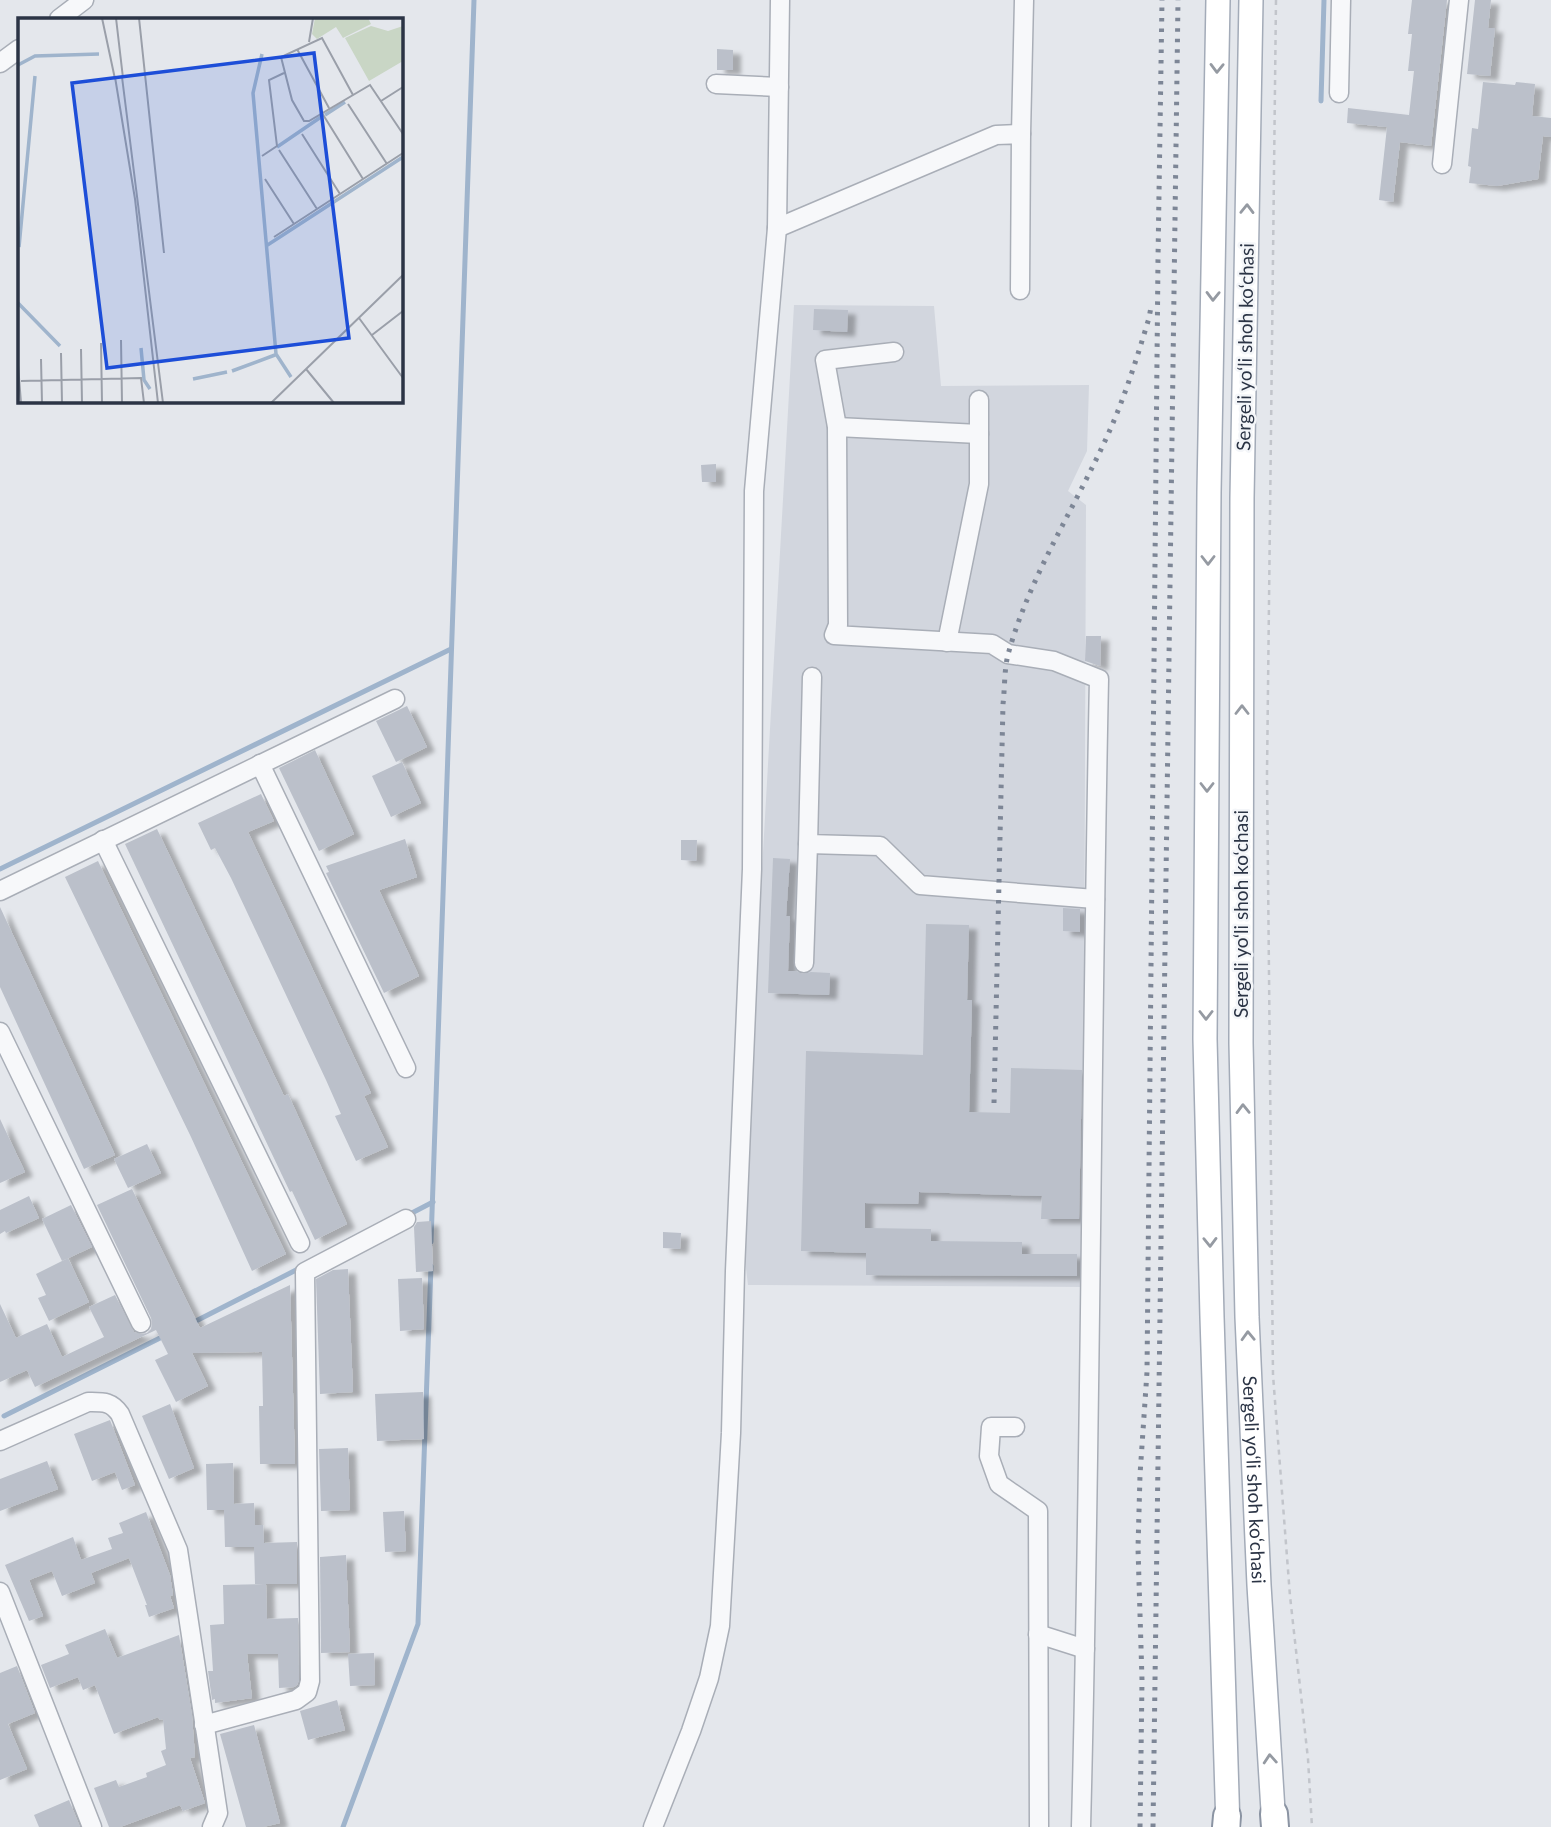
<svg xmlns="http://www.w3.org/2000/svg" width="1551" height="1827" font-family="Lato,sans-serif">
  <defs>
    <filter id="shadow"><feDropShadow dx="8" dy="4.5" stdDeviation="2" flood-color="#0004"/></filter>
  </defs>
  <rect width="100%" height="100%" fill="#e4e7ec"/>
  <path fill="#d2d6de" d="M794 305 934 306 941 386 1089 385 1087 451 1068 491 1086 505 1083 1287 748 1285 742 1236 743 1206Z"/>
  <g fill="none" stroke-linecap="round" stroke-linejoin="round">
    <g stroke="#9fb4cc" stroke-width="5">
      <path d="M1321 101 1324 0"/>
      <path d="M0 869 451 649"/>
      <path d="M408 1215 433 1202"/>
      <path d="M431 1242 474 0"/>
      <path d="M192 1323 302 1267"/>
      <path d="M4 1416 164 1336"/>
      <path d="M343 1827 418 1624 431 1266"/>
    </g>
  </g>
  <g fill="#bbc0ca" filter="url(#shadow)">
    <path d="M1412 0H1447L1431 146 1400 142 1393 202 1379 200 1387 127 1347 123 1348 108 1409 115 1414 71H1408L1412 34H1408Z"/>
    <path d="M1475 0H1491L1488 28H1495L1490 76 1467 74Z"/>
    <path d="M717 49 733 50V70H717Z"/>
    <path d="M1483 82 1515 85 1516 82 1535 84 1532 116 1551 118V137L1543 136 1538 179 1497 186 1469 183 1471 167 1468 166 1472 128 1478 129Z"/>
    <path d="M814 309 848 310 847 332 813 330Z"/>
    <path d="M716 464V482H702L701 465Z"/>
    <path d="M1086 636H1101L1100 666 1085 661Z"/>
    <path d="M407 706 427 747 396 762 376 721Z"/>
    <path d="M315 750 354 834 319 851 279 768Z"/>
    <path d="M402 762 421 803 391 817 372 776Z"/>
    <path d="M261 794 274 821 248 832 371 1093 364 1096 388 1147 356 1161 335 1116 341 1114 326 1080 231 878 215 848 211 850 198 823Z"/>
    <path d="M157 829 284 1096 288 1094 347 1224 315 1240 292 1191 290 1192 125 844Z"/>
    <path d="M405 839 417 877 379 890 419 976 384 993 326 873 329 872 326 866Z"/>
    <path d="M681 840H697L696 861 681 860Z"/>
    <path d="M773 858 790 859 786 916H790L788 971H796L803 974 811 972 830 973 829 995 768 993Z"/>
    <path d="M98 861 286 1254 252 1271 191 1137 65 877Z"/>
    <path d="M0 907 115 1155 84 1169 0 987Z"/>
    <path d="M1063 908 1080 909V932L1063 931Z"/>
    <path d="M926 924 969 925 967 1000H972L969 1112 1010 1113 1011 1068 1082 1070 1079 1219H1041L1042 1196 919 1192 918 1204 865 1203V1228L931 1229V1241L1022 1242V1254H1077V1276L866 1275V1253L801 1251 806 1051 923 1055Z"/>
    <path d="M0 1119 25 1172 0 1183Z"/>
    <path d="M147 1144 161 1173 128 1188 114 1159Z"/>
    <path d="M132 1189 200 1328 290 1285 295 1464H260L259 1406H263L262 1352 192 1353 208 1386 176 1402 155 1360 168 1354 156 1330 35 1387 27 1370 0 1382V1304L16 1338 47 1324 62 1357 104 1337 89 1307 115 1295 134 1332 141 1334 147 1333 151 1329 152 1323 151 1318 97 1205Z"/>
    <path d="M29 1196 39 1218 6 1233 5 1231 0 1234V1210Z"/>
    <path d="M71 1205 92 1247 62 1261 42 1219Z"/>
    <path d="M431 1221 433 1271 416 1272 414 1227 417 1222Z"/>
    <path d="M663 1232 681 1233 680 1249 663 1248Z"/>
    <path d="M68 1258 89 1302 49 1321 38 1298 46 1295 36 1274Z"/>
    <path d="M348 1269 353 1392 320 1394 316 1279 333 1270Z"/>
    <path d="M422 1278 424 1329 400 1331 398 1279Z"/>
    <path d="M423 1392 424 1439 377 1441 375 1394Z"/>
    <path d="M170 1404 194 1468 169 1479 142 1416Z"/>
    <path d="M110 1420 135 1485 122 1490 115 1472 92 1481 74 1434Z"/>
    <path d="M348 1448 350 1510 321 1511 319 1449Z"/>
    <path d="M47 1461 58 1489 0 1511V1479Z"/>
    <path d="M233 1463 234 1504 254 1503 255 1525H263L264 1543 297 1542V1584H255L254 1547H225L224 1510H207L206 1464Z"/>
    <path d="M404 1511 406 1551 385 1552 383 1512Z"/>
    <path d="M146 1512 170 1575 173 1595 170 1596 174 1608 149 1617 145 1605H147L129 1558 91 1573 95 1583 62 1596 52 1571 29 1580 43 1616 29 1621 5 1565 73 1537 81 1560 112 1549 108 1538 123 1533 119 1523Z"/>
    <path d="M346 1555 350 1652 321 1653 320 1557Z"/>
    <path d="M266 1584 267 1619 298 1618 299 1680 297 1685 294 1687 279 1688 278 1654H247L252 1698 215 1703V1699L212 1700 208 1671H213L210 1625 224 1624 223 1585Z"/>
    <path d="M105 1629 117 1658 179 1635 192 1715 195 1757 190 1758 205 1803 183 1811 180 1805 120 1827H109L94 1788 116 1780 119 1787 147 1777 146 1773 166 1765 161 1751 166 1749 163 1719 160 1720 158 1717 114 1734 95 1685 83 1690 78 1677 50 1688 41 1665 69 1654 65 1645Z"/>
    <path d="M374 1653 375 1685 350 1686 348 1654Z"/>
    <path d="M17 1666 35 1713 8 1724 27 1769 0 1780V1673Z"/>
    <path d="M337 1700 345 1730 308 1740 300 1711Z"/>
    <path d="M254 1725 280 1823 263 1827H246L220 1734Z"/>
    <path d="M69 1800 80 1827H39L34 1815Z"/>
  </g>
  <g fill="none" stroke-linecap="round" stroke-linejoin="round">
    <defs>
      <g id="minor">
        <path d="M59 19 84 0"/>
        <path d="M0 63 19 49"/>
        <path d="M716 84 779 87"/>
        <path d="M1339 93 1341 0"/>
        <path d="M1021 134 1024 0"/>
        <path d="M1442 164 1459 0"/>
        <path d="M777 228 996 135 1021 134 1020 290"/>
        <path d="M894 352 825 360 837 427 838 625 834 635 992 644 1008 654 1054 661 1099 679C1091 1062 1091 1444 1081 1827"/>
        <path d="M837 427 979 434"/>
        <path d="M947 642 979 484V400"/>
        <path d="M812 677 808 844 880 846 920 885 1095 899"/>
        <path d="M260 764 406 1068"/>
        <path d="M103 840 300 1243"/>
        <path d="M0 891 395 699"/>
        <path d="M804 963 808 844"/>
        <path d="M0 1032 141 1323"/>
        <path d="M1015 1427H991L989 1456 999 1484 1038 1511 1039 1827"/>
        <path d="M0 1441 88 1402C103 1402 111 1401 120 1414L178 1550 218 1813 212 1827"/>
        <path d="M0 1592 92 1827"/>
        <path d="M1038 1634 1085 1649"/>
        <path d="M204 1725 296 1700 307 1692 310 1681 305 1272 406 1219"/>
        <path d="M653 1827 691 1731 709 1678 720 1626 731 1433 735 1271 752 869 754 491 777 228 780 0"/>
      </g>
      <g id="major">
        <path d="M1218 0 1209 492 1205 1039 1212 1317 1228 1827"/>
        <path id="s1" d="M1251 0 1242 498 1241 1043 1247 1317 1259 1585 1274 1827"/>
      </g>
      <g id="highway">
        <path d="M1274 1814 1275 1827"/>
        <path d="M1226 1827 1227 1816"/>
      </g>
    </defs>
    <use href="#minor" stroke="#a9aeb7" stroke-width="21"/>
    <use href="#major" stroke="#a3abb8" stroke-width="26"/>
    <use href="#highway" stroke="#8b94a3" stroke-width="30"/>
    <path stroke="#c2c5cb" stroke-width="2.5" stroke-dasharray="5 5" stroke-linecap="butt" d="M1276 0 1267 774 1273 1375 1290 1596 1308 1759 1312 1827"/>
    <use href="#minor" stroke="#f7f8fa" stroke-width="18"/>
    <use href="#major" stroke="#fff" stroke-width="23"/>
    <use href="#highway" stroke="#fff" stroke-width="26"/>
    <g stroke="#7d8696" stroke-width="5" stroke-dasharray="3.5 7" stroke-linecap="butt">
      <path d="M994 1103 1003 704C1005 687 1004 667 1009 651 1030 577 1072 512 1104 443 1123 403 1136 361 1149 318L1151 307"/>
      <path d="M1140 1827 1142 1680 1138 1548 1140 1475 1147 1372 1158 259 1162 0"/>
      <path d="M1153 1827 1178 0"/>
    </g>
  </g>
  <defs><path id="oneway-chevron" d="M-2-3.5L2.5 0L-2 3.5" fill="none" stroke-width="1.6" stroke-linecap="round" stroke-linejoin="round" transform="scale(1.75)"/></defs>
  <g stroke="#959aa2">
    <use href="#oneway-chevron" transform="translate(1217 68) rotate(91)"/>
    <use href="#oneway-chevron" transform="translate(1247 209) rotate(-89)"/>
    <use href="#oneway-chevron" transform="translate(1213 296) rotate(91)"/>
    <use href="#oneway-chevron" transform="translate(1208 560) rotate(90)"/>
    <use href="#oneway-chevron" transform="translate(1242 710) rotate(-90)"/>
    <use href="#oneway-chevron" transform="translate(1207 787) rotate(90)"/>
    <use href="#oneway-chevron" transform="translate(1206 1015) rotate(90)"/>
    <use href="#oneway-chevron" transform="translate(1243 1109) rotate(-91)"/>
    <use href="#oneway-chevron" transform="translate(1210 1242) rotate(89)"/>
    <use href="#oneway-chevron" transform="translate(1248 1336) rotate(-92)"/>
    <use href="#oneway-chevron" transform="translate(1270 1759) rotate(-94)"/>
  </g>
  <g text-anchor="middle" stroke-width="5" stroke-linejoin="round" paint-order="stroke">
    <g font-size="19" fill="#2b3445" stroke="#f4f6f9">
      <text transform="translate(1245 347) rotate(-89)" y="7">Sergeli yo‘li shoh ko‘chasi</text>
      <text transform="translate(1241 914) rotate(-90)" y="7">Sergeli yo‘li shoh ko‘chasi</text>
      <text dy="7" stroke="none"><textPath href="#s1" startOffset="1480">Sergeli yo‘li shoh ko‘chasi</textPath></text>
    </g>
  </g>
  <g transform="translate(18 18)">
    <rect width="385" height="385" fill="#e4e7ec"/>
    <path d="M297 0H350L353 6 325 20 318 9 299 21 294 16ZM353 8 370 13 385 8V43L351 63 327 20Z" fill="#c9d6c5"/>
    <path fill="none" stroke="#9fb4cc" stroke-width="3.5" d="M244 36 235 75 258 336 273 359M0 47 17 38 81 36M307 97 327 84M259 129 303 99M248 228 385 139M1 229 17 58M0 285 42 328M123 330 126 362 132 371M214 353 257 337M175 361 209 354"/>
    <path fill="none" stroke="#9a9fa9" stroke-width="2" d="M84 0 97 61M98 0 105 60M121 0 146 235M291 24 295 0M279 31 311 90M97 59 117 181 140 385M104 59 145 385M335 77 304 20 263 39 274 82 286 103H291L352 67 385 116M363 83 385 69M330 86 369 146M304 95 345 161M284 116 322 176M261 132 299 191M244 138 259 128 251 62 266 55M247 161 276 206M256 219 385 135M341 300 385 360M354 317 385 293M103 322 104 385M83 325 84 385M63 331 64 385M43 335 44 385M23 341 24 385M0 347 3 385M288 351 316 385M3 363 123 360 126 385M253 385 385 257"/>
    <path fill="#1d4ed8" fill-opacity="0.15" stroke="#1d4ed8" stroke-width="3.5" d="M296 35 331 320 89 350 54 65Z"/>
    <rect width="385" height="385" fill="none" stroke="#2b3445" stroke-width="3.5"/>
  </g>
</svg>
